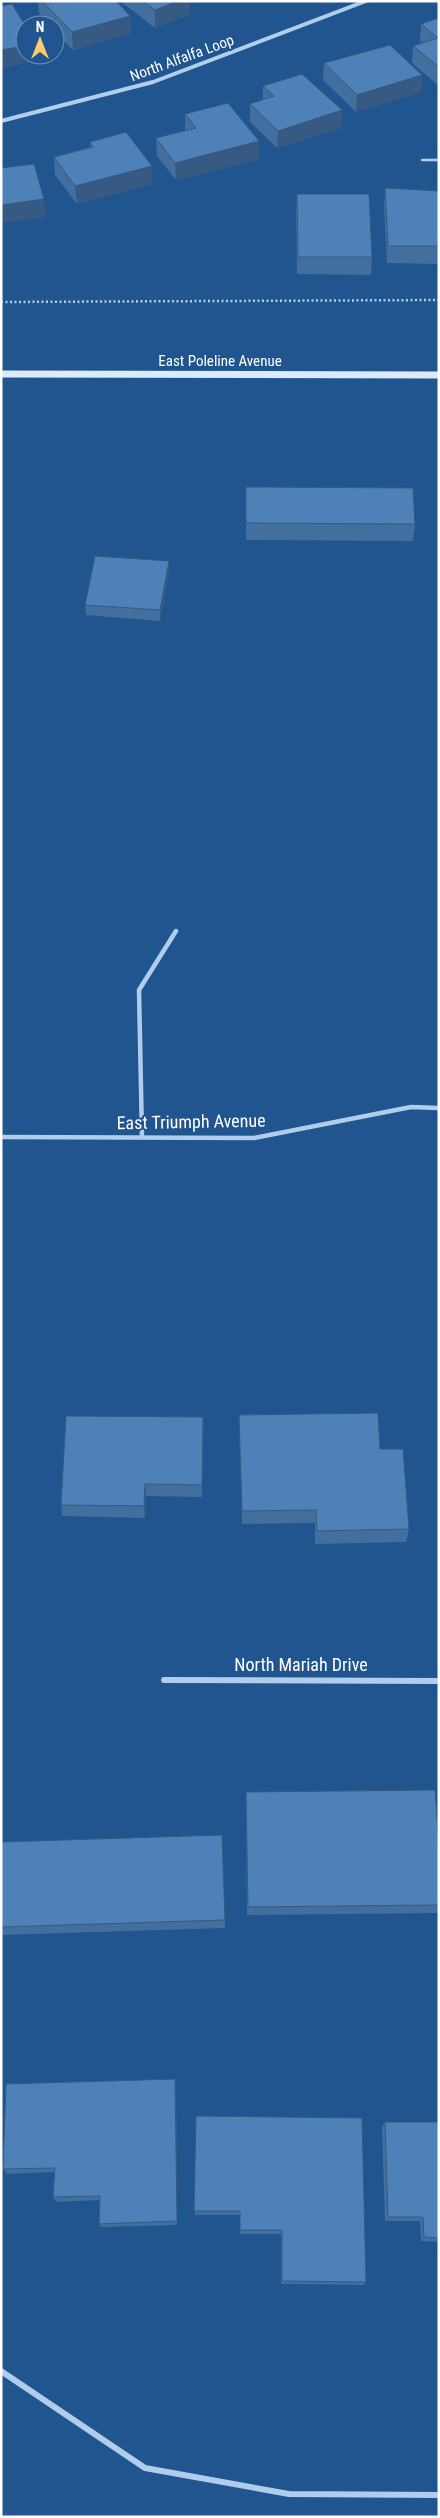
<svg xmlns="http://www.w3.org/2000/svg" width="440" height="2518" font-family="'Roboto Condensed',sans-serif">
  <rect width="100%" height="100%" fill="#20558f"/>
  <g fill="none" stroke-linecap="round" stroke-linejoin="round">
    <path stroke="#b0ceec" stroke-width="2.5" stroke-dasharray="2 2.5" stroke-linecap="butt" d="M1 302 439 300"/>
    <path stroke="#b0ceec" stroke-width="2.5" d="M422 160H439"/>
    <path stroke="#b0ceec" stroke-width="4" d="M1 121 153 82 366 1"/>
    <g stroke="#b0ceec" stroke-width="4.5">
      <path d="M1 1137 254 1138 411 1107 439 1108"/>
      <path d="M142 1137 139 990 176 931"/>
    </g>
    <g stroke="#b0ceec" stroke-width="6">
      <path d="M164 1680 439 1681"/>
      <path d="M1 2371 145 2468 289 2494 439 2495"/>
    </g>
    <path stroke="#dceaf9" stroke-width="7" d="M1 374 439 375"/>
  </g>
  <g fill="#426f9e">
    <path d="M38 1H116L130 16 131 33 73 50 55 31V25H50L39 13Z"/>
    <path d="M120 1H190V14L155 28Z"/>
    <path d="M439 18V86L412 63 413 46 422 43 420 41 421 24Z"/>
    <path d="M324 63 422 75 421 92 356 112 323 80Z"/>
    <path d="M263 86 342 110 341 128 277 148 250 122V104L263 100Z"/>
    <path d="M185 114 259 141V159L176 180 157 156 156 138 185 131Z"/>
    <path d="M90 142 152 166V184L77 204 55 175 54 157 90 147Z"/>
    <path d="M385 188 439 191V264L387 263 384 206Z"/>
    <path d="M297 194 372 257 371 275 297 274 296 212Z"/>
    <path d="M246 487 415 524 413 541 246 540Z"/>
    <path d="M169 561V572L160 621 86 615 85 605Z"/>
    <path d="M239 1415 380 1449 409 1529 406 1542 315 1544V1523L242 1524Z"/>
    <path d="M203 1417 202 1497 146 1496 145 1518 62 1516 61 1505Z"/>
    <path d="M246 1792 439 1849V1913L247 1915Z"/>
    <path d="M1 1842 225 1920V1928L1 1935Z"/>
    <path d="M176 2085 177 2225 101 2227 99 2224 100 2200 56 2202 53 2197 54 2172 7 2174 3 2169Z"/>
    <path d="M196 2116 366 2282 363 2285 281 2284V2234H240V2215H195Z"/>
    <path d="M385 2122H439V2242L421 2241 420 2221H385L382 2127Z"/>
  </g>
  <g fill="#365a81">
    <path d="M176 1H190V14L155 28V10Z"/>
    <path d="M130 16 131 33 73 50 72 32Z"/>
    <path d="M25 46V55H37V61L1 68V50Z"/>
    <path d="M422 75 421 92 356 112 357 95Z"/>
    <path d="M342 110 341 128 277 148 278 131Z"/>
    <path d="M259 141V159L176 180 175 163Z"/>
    <path d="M152 166V184L77 204 75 186Z"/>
    <path d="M44 199 46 217 1 223V205Z"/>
    <path d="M169 561V572L160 621V610Z"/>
    <path d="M203 1417 204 1430 202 1497V1485Z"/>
    <path d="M145 1484 146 1496 145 1518 144 1506Z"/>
    <path d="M175 2079 176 2085 177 2225V2221Z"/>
  </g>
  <g fill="#4d81b8" stroke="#365a81">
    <path d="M42 1H116L130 16 72 32Z"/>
    <path d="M143 1H178L155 10Z"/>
    <path d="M12 4 25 25V46L1 50V6Z"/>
    <path d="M439 18V67L413 46 438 38 421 24Z"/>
    <path d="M390 45 422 75 357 95 324 63Z"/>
    <path d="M302 74 342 110 278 131 250 104 274 96 263 86Z"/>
    <path d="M228 103 259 141 175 163 156 138 196 128 185 114Z"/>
    <path d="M126 132 152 166 75 186 54 157 93 147 90 142Z"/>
    <path d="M34 164 44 199 1 205V168Z"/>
    <path d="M385 188 439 191V246H388Z"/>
    <path d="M297 194H369L372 257H298Z"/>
    <path d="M246 487 413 488 415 524 246 523Z"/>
    <path d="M95 556 169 561 160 610 85 605Z"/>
    <path d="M378 1413 380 1449H403L409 1529 317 1531 316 1510 242 1511 239 1415Z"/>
    <path d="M66 1416 203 1417 202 1485 145 1484 144 1506 61 1505Z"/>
    <path d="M435 1790 439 1849V1905L248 1907 246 1792Z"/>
    <path d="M222 1835 225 1920 1 1927V1842Z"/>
    <path d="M175 2079 177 2221 99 2224 100 2196 53 2197 55 2168 3 2169 6 2084Z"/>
    <path d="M196 2116 362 2118 366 2282 282 2281V2230H240V2211H194Z"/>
    <path d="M385 2122H439V2238L424 2237 423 2217H388Z"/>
  </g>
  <g text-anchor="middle" stroke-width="4" stroke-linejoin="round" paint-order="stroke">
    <g font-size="15" fill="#fff" stroke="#20558f">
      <text transform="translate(182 58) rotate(-20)" y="5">North Alfalfa Loop</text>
      <text x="220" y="366">East Poleline Avenue</text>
    </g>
    <g font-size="18" fill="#fff" stroke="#20558f">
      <text transform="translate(191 1122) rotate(-1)" y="6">East Triumph Avenue</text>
      <text x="301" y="1671">North Mariah Drive</text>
    </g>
  </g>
  <rect width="440" height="2518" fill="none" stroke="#ffffff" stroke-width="5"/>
  <g transform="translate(40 40)"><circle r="24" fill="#20558f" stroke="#7999bc"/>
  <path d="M0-4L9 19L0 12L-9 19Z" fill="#facc70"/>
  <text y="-8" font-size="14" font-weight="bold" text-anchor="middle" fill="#ffffff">N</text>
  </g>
</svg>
